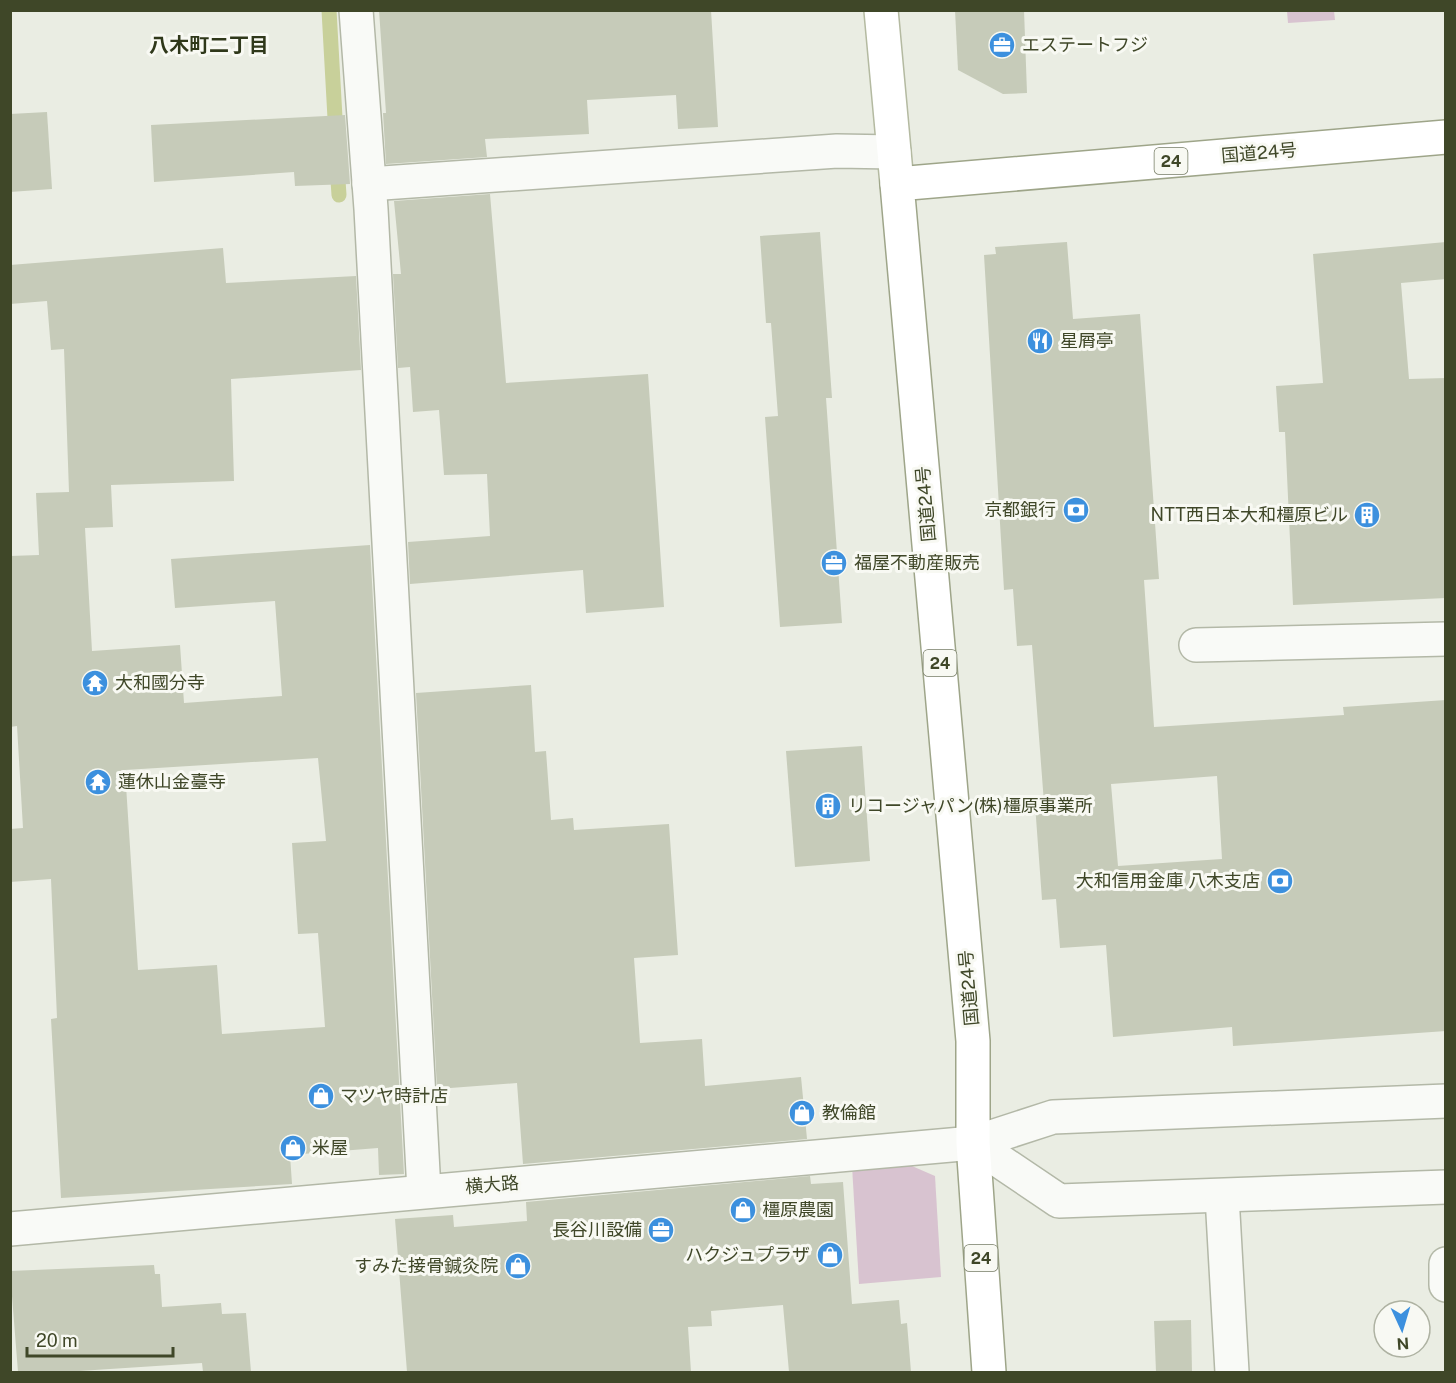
<svg xmlns="http://www.w3.org/2000/svg" width="1456" height="1383" font-family="'Public Sans','Noto Sans JP',sans-serif">
  <rect width="100%" height="100%" fill="#eaede3"/>
  <g fill="#d8c3d0">
    <path d="M1287 11H1334L1335 20 1288 23Z"/>
    <path d="M905 1163 935 1176 941 1277 859 1284 852 1166Z"/>
  </g>
  <g fill="none" stroke-linecap="round" stroke-linejoin="round">
    <g stroke="#c8d09a" stroke-width="15">
      <path d="M329 10 336 136"/>
      <path d="M337 166 339 195"/>
    </g>
  </g>
  <g fill="#c6cbb9" fill-rule="evenodd">
    <path d="M379 10H711L718 127 678 129 676 95 587 100 589 134 485 139 487 157 386 164 383 113H386Z"/>
    <path d="M955 10H1024L1027 93 1003 94 958 70Z"/>
    <path d="M47 112 52 189 10 192V114Z"/>
    <path d="M345 115 350 184 295 186 294 172 154 182 151 125Z"/>
    <path d="M490 194 506 383 648 374 664 607 586 613 583 570 410 584 408 542 490 536 487 474 444 475 439 410 413 412 410 367 398 368 393 274H401L394 201Z"/>
    <path d="M820 232 832 398H826L842 623 780 627 765 417 778 416 771 323H766L760 236Z"/>
    <path d="M1067 242 1073 319 1140 314 1159 579 1144 580 1154 727 1344 715 1343 707 1446 700V1031L1233 1046 1232 1027 1113 1037 1106 945 1060 948 1056 899 1042 900 1035 804 1044 803 1032 645 1017 646 1013 589 1004 590 984 255 996 254 995 247ZM1217 776 1222 859 1118 866 1111 784Z"/>
    <path d="M1446 242V279L1401 283 1409 379 1446 378V598L1293 605 1285 432H1279L1276 386 1323 383 1313 254Z"/>
    <path d="M223 248 226 283 356 276 361 370 231 379 234 481 111 485 113 527 85 528 92 651 180 645 184 703 282 696 275 601 175 608 171 559 370 545 404 1174 379 1175 378 1148 290 1155 292 1184 61 1198 51 1019 57 1018 51 879 10 882V829L23 828 17 726 10 727V556L39 555 36 493 69 492 64 349 51 350 47 301 10 304V265ZM318 758 326 841 292 843 298 934 318 933 325 1027 222 1034 217 965 138 970 125 770Z"/>
    <path d="M531 685 535 752 546 751 551 820 573 818 574 830 669 824 678 955 634 958 640 1043 702 1039 705 1086 801 1077 807 1139 523 1164 517 1083 437 1089 416 693Z"/>
    <path d="M862 746 870 861 795 867 786 751Z"/>
    <path d="M810 1176 811 1184 843 1182 852 1304 899 1300 901 1324 907 1323 911 1372H789L783 1305 711 1311 712 1326 688 1327 691 1372H407L395 1219 453 1215 454 1227 527 1221 526 1202Z"/>
    <path d="M154 1265 155 1274H160L162 1307 221 1303 222 1314 246 1313 251 1372H203L202 1363 64 1372H18L10 1271Z"/>
    <path d="M1191 1320 1192 1372H1156L1154 1321Z"/>
  </g>
  <g fill="none" stroke-linecap="round" stroke-linejoin="round">
    <defs>
      <g id="minor">
        <path d="M356 10 371 209 424 1191"/>
        <path d="M369 184 837 151 894 152"/>
        <path d="M1196 645 1446 639"/>
        <path d="M973 1143 1059 1201 1446 1187"/>
        <path d="M1222 1196 1232 1372"/>
        <path d="M10 1229 973 1143 1053 1117 1446 1101"/>
        <path d="M1446 1264V1285"/>
      </g>
      <path id="major" d="M881 10 897 184"/>
      <path id="highway" d="M989 1372 973 1143V1041L897 184 1446 137"/>
    </defs>
    <use href="#minor" stroke="#b3b8a7" stroke-width="36"/>
    <use href="#major" stroke="#b4baa1" stroke-width="36"/>
    <use href="#highway" stroke="#9ea589" stroke-width="36"/>
    <use href="#minor" stroke="#f9faf7" stroke-width="33"/>
    <use href="#major" stroke="#fff" stroke-width="33"/>
    <use href="#highway" stroke="#fff" stroke-width="33"/>
  </g>
  <defs>
    <symbol id="office-disc" viewBox="-11 -11 22 22"><circle r="9.5" fill="#3c90de" stroke="#f8f9f3"/><path d="M-6-3h4V-5.5h4V-3h4V5H-6ZM-1-4.5V-3h2v-1.5ZM-6 0V1H6V0Z" fill="#fff"/></symbol>
    <symbol id="restaurant-disc" viewBox="-11 -11 22 22"><circle r="9.5" fill="#3c90de" stroke="#f8f9f3"/><path d="M-5-6h1v4h1v-4h1v4h1v-4h1v5L-1.5 .5V6h-2V.5L-5-1ZM5-6V6H3V1.5H1.5Q1.5-4 5-6Z" fill="#fff"/></symbol>
    <symbol id="bank-disc" viewBox="-11 -11 22 22"><circle r="9.5" fill="#3c90de" stroke="#f8f9f3"/><path d="M-6-4H6V4H-6ZM0-2.3a2.3 2.3 0 1 0 0 4.6a2.3 2.3 0 1 0 0-4.6Z" fill="#fff"/></symbol>
    <symbol id="building-disc" viewBox="-11 -11 22 22"><circle r="9.5" fill="#3c90de" stroke="#f8f9f3"/><path d="M-4-6H4V6H1V3H-1V6H-4ZM-2.5-4.3h1.7v1.8h-1.7ZM.8-4.3h1.7v1.8H.8ZM-2.5-1h1.7V.8h-1.7ZM.8-1h1.7V.8H.8Z" fill="#fff"/></symbol>
    <symbol id="temple-disc" viewBox="-11 -11 22 22"><circle r="9.5" fill="#3c90de" stroke="#f8f9f3"/><path d="M0-6L5-2H3V0L6.5 2.5H4V6H1.5V3h-3V6H-4V2.5H-6.5L-3 0V-2H-5Z" fill="#fff"/></symbol>
    <symbol id="shop-disc" viewBox="-11 -11 22 22"><circle r="9.5" fill="#3c90de" stroke="#f8f9f3"/><path d="M-5-2.5h2.3a2.7 3.5 0 0 1 5.4 0H5L5.5 6h-11ZM-1.5-2.5h3a1.5 2.3 0 0 0-3 0Z" fill="#fff"/></symbol>
  </defs>
  <g fill-rule="evenodd">
    <use href="#office-disc" x="987" y="30" width="30" height="30"/>
    <use href="#restaurant-disc" x="1025" y="326" width="30" height="30"/>
    <use href="#bank-disc" x="1061" y="495" width="30" height="30"/>
    <use href="#building-disc" x="1352" y="500" width="30" height="30"/>
    <use href="#office-disc" x="819" y="548" width="30" height="30"/>
    <use href="#temple-disc" x="80" y="668" width="30" height="30"/>
    <use href="#temple-disc" x="83" y="767" width="30" height="30"/>
    <use href="#building-disc" x="813" y="791" width="30" height="30"/>
    <use href="#bank-disc" x="1265" y="866" width="30" height="30"/>
    <use href="#shop-disc" x="306" y="1081" width="30" height="30"/>
    <use href="#shop-disc" x="787" y="1098" width="30" height="30"/>
    <use href="#shop-disc" x="278" y="1133" width="30" height="30"/>
    <use href="#shop-disc" x="728" y="1195" width="30" height="30"/>
    <use href="#office-disc" x="646" y="1215" width="30" height="30"/>
    <use href="#shop-disc" x="815" y="1240" width="30" height="30"/>
    <use href="#shop-disc" x="503" y="1251" width="30" height="30"/>
  </g>
  <g text-anchor="middle" stroke-width="6" stroke-linejoin="round" paint-order="stroke">
    <g fill="#f8f9f3" stroke="#767c65" stroke-width="1.5">
      <rect x="1154.5" y="148" width="33" height="26" rx="4.5"/>
      <rect x="923.5" y="650" width="33" height="26" rx="4.5"/>
      <rect x="964.5" y="1245" width="33" height="26" rx="4.5"/>
    </g>
    <g font-size="16" font-weight="bold" fill="#3f4728">
      <text x="1171" y="167">24</text>
      <text x="940" y="669">24</text>
      <text x="981" y="1264">24</text>
    </g>
    <g font-size="18" fill="#3f4728" stroke="#f8f9f3" text-anchor="start">
      <text x="1022" y="51">エステートフジ</text>
      <text x="1060" y="347">星屑亭</text>
      <text x="1056" y="516" text-anchor="end">京都銀行</text>
      <text x="1348" y="521" text-anchor="end">NTT西日本大和橿原ビル</text>
      <text x="854" y="569">福屋不動産販売</text>
      <text x="115" y="689">大和國分寺</text>
      <text x="118" y="788">蓮休山金臺寺</text>
      <text x="848" y="812">リコージャパン(株)橿原事業所</text>
      <text x="1260" y="887" text-anchor="end">大和信用金庫 八木支店</text>
      <text x="340" y="1102">マツヤ時計店</text>
      <text x="822" y="1119">教倫館</text>
      <text x="312" y="1154">米屋</text>
      <text x="762" y="1216">橿原農園</text>
      <text x="642" y="1236" text-anchor="end">長谷川設備</text>
      <text x="810" y="1261" text-anchor="end">ハクジュプラザ</text>
      <text x="498" y="1272" text-anchor="end">すみた接骨鍼灸院</text>
    </g>
    <g font-size="18" fill="#3f4728" stroke="#f8f9f3">
      <text transform="translate(1259 153) rotate(-5)" y="6">国道24号</text>
      <text transform="translate(926 504) rotate(-95)" y="6">国道24号</text>
      <text transform="translate(969 988) rotate(-95)" y="6">国道24号</text>
      <text transform="translate(492 1185) rotate(-5)" y="6">横大路</text>
    </g>
    <g font-size="20" font-weight="bold" fill="#2f381a" stroke="#f8f9f3">
      <text x="209" y="52">八木町二丁目</text>
    </g>
  </g>
  <rect width="1456" height="1383" fill="none" stroke="#3f4728" stroke-width="24"/>
  <g transform="translate(1402 1329) rotate(176)"><circle r="28" fill="#f8f9f3" stroke="#aeb2a2" stroke-width="1.5"/>
  <path d="M0-4.5L10 22L0 15L-10 22Z" fill="#3c90de"/>
  <text y="-9" font-size="16" font-weight="bold" text-anchor="middle" fill="#3f4728">N</text>
  </g>
  <path d="M27 1347v9h146v-9" fill="none" stroke="#3f4728" stroke-width="3"/>
  <text x="36" y="1347" font-size="18" fill="#3f4728" stroke="#f8f9f3" stroke-width="4.5" paint-order="stroke">20 m</text>
</svg>
